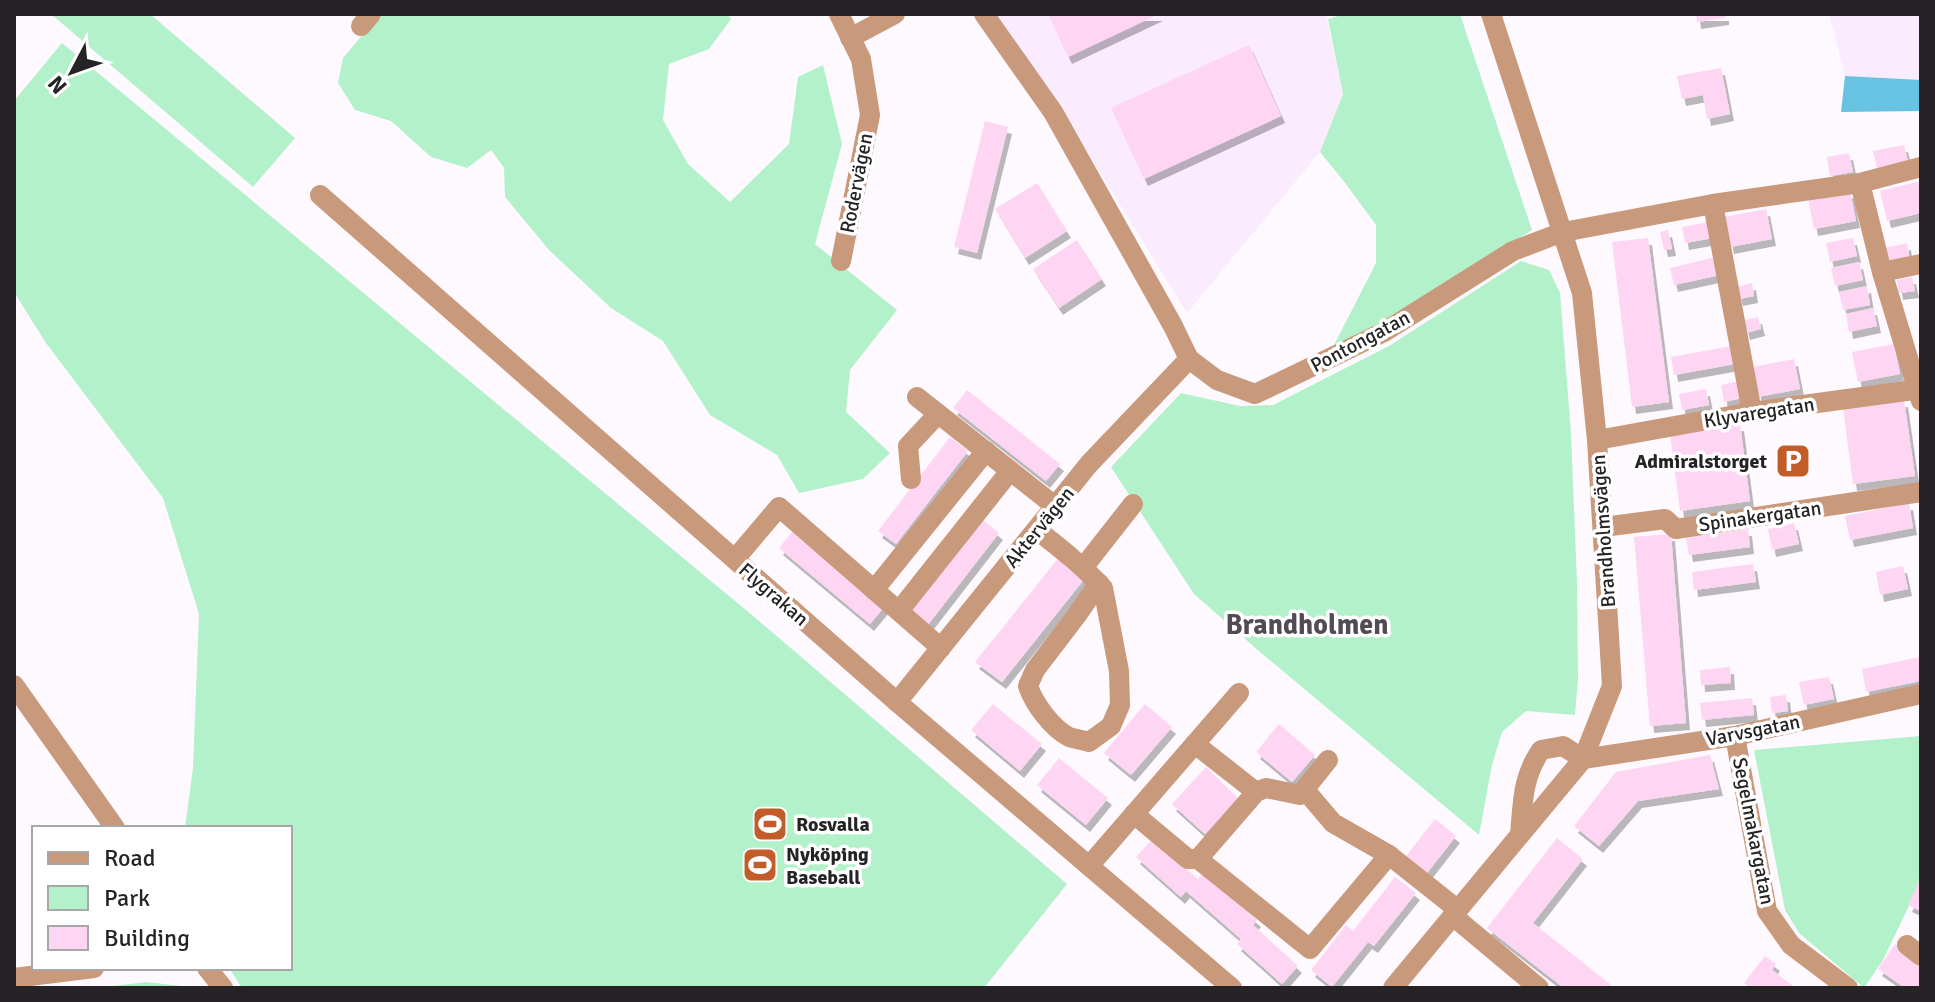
<svg xmlns="http://www.w3.org/2000/svg" width="1935" height="1002" font-family="Signika,sans-serif">
  <defs>
    <filter id="shadow"><feDropShadow dx="4" dy="7" stdDeviation="0" flood-color="#0004"/></filter>
  </defs>
  <rect width="100%" height="100%" fill="#fef9ff"/>
  <g fill="#fbebfe">
    <path d="M997 14H1326L1343 94 1320 152 1187 313 1060 108Z"/>
    <path d="M1829 14H1921V80L1845 76Z"/>
  </g>
  <g fill="#b3f1cb">
    <path d="M51 14H150L295 138 253 187Z"/>
    <path d="M380 14H727L731 19 709 49 669 64 663 120 688 164 730 202 789 144 798 77 823 65 842 144 815 244 897 310 850 370 846 412 890 453 863 479 799 493 777 455 710 415 663 341 611 308 549 250 505 197 504 168 491 150 467 168 431 157 391 121 355 110 338 83 343 58Z"/>
    <path d="M1345 14H1460L1532 230 1382 323 1333 347 1376 263V225L1346 184 1320 152 1343 94 1328 19Z"/>
    <path d="M62 43 752 615 1067 884 984 988H242L229 968H290V828H185L193 768 199 614 163 498 46 343 14 292V101Z"/>
    <path d="M1521 261 1549 270 1560 293 1571 433 1577 583 1578 678 1575 715 1526 711 1502 732 1492 765 1479 835 1260 652 1194 594 1111 467 1181 393 1240 406 1273 405 1389 346Z"/>
    <path d="M1921 736V862L1918 887 1883 960 1864 988 1799 933 1785 910 1754 750Z"/>
    <path d="M146 982 200 988H96Z"/>
  </g>
  <path fill="#68c3e3" d="M1845 76 1921 80V111L1841 112Z"/>
  <g fill="#fed5f3" filter="url(#shadow)">
    <path d="M1048 14H1159L1068 57Z"/>
    <path d="M1696 14H1725V18L1697 22Z"/>
    <path d="M1249 45 1281 116 1144 179 1111 108Z"/>
    <path d="M1721 68 1730 114 1707 119 1703 95 1682 99 1677 76Z"/>
    <path d="M985 121 1008 127 977 253 954 247Z"/>
    <path d="M1904 145 1908 162 1877 168 1873 151Z"/>
    <path d="M1849 153 1853 172 1830 176 1827 157Z"/>
    <path d="M1921 181V213L1887 221 1880 191Z"/>
    <path d="M1037 183 1067 231 1025 258 995 209Z"/>
    <path d="M1850 191 1856 221 1814 229 1808 199Z"/>
    <path d="M1766 209 1772 239 1730 247 1724 217Z"/>
    <path d="M1710 222 1713 238 1685 243 1682 227Z"/>
    <path d="M1668 230 1672 249 1664 250 1660 232Z"/>
    <path d="M1648 238 1669 402 1632 407 1612 242Z"/>
    <path d="M1853 238 1857 256 1830 262 1826 243Z"/>
    <path d="M1077 240 1102 279 1059 308 1033 269Z"/>
    <path d="M1907 243 1909 256 1887 261 1884 248Z"/>
    <path d="M1716 257 1720 275 1674 285 1670 268Z"/>
    <path d="M1859 262 1863 280 1835 286 1831 268Z"/>
    <path d="M1912 277 1915 291 1899 293 1897 280Z"/>
    <path d="M1752 283 1754 296 1739 299 1736 287Z"/>
    <path d="M1867 286 1870 305 1843 310 1839 292Z"/>
    <path d="M1873 308 1877 326 1849 332 1846 314Z"/>
    <path d="M1758 317 1761 329 1746 333 1743 321Z"/>
    <path d="M1894 344 1900 374 1858 382 1852 352Z"/>
    <path d="M1732 346 1735 364 1674 375 1671 357Z"/>
    <path d="M1794 359 1800 389 1758 397 1752 367Z"/>
    <path d="M1739 381 1742 398 1724 402 1721 385Z"/>
    <path d="M1706 389 1709 405 1682 410 1679 394Z"/>
    <path d="M967 390 1060 464 1046 481 953 408Z"/>
    <path d="M1904 400 1915 476 1853 484 1843 408Z"/>
    <path d="M1740 424 1750 501 1680 511 1670 433Z"/>
    <path d="M950 437 968 451 896 544 878 531Z"/>
    <path d="M1909 503 1913 528 1850 540 1845 516Z"/>
    <path d="M982 519 999 533 927 626 910 613Z"/>
    <path d="M1794 523 1799 544 1772 550 1768 529Z"/>
    <path d="M1748 529 1750 547 1689 555 1686 538Z"/>
    <path d="M793 531 885 606 870 624 779 548Z"/>
    <path d="M1671 534 1686 723 1650 726 1634 537Z"/>
    <path d="M1060 556 1086 577 1002 682 975 662Z"/>
    <path d="M1753 564 1756 582 1694 590 1692 572Z"/>
    <path d="M1903 566 1908 589 1880 595 1876 572Z"/>
    <path d="M1920 657 1921 681 1866 692 1862 669Z"/>
    <path d="M1730 667 1731 683 1701 685 1700 670Z"/>
    <path d="M1829 677 1834 699 1804 705 1799 682Z"/>
    <path d="M1786 695 1788 711 1772 713 1770 697Z"/>
    <path d="M1752 698 1754 715 1702 720 1700 703Z"/>
    <path d="M993 704 1042 744 1020 771 971 730Z"/>
    <path d="M1145 704 1172 727 1131 775 1104 753Z"/>
    <path d="M1279 724 1315 755 1292 782 1256 752Z"/>
    <path d="M1710 755 1719 789 1638 801 1599 846 1574 826 1616 772Z"/>
    <path d="M1059 758 1108 798 1086 825 1037 785Z"/>
    <path d="M1206 767 1238 798 1205 834 1172 804Z"/>
    <path d="M1435 819 1456 836 1427 873 1406 856Z"/>
    <path d="M1557 838 1583 859 1533 923 1615 988H1564L1487 928Z"/>
    <path d="M1152 839 1198 879 1203 873 1257 920 1253 925 1298 966 1282 984 1237 944 1241 939 1186 891 1181 897 1136 857Z"/>
    <path d="M1395 877 1416 893 1374 946 1368 942 1332 987 1311 970 1346 925 1353 931Z"/>
    <path d="M1921 877V911L1908 905Z"/>
    <path d="M1895 944 1921 963V988H1905L1878 969Z"/>
    <path d="M1765 956 1776 964 1772 970 1796 988H1751L1744 983Z"/>
  </g>
  <g fill="none" stroke-linecap="round" stroke-linejoin="round">
    <g stroke="#c9997b" stroke-width="20">
      <path d="M839 14 861 59 870 115 841 261"/>
      <path d="M984 14 1053 112 1173 326 1189 359 1217 380 1255 394 1384 332 1513 251 1563 232 1713 204 1860 183 1921 167"/>
      <path d="M361 26 371 14"/>
      <path d="M850 38 895 14"/>
      <path d="M1860 183 1882 272 1921 401"/>
      <path d="M320 195 897 702 1232 988"/>
      <path d="M1713 204 1752 412"/>
      <path d="M1882 272 1921 264"/>
      <path d="M917 397 1055 506"/>
      <path d="M1597 440 1752 412 1921 389"/>
      <path d="M911 479 908 446 938 414"/>
      <path d="M1603 527 1665 519 1676 529 1921 492"/>
      <path d="M1037 530C1060 548 1083 566 1103 588L1119 671 1120 705 1111 726 1089 742C1083 740 1075 739 1069 737 1052 728 1034 704 1028 686L1035 670 1077 615 1099 583"/>
      <path d="M735 559 779 507 941 648"/>
      <path d="M1086 564 1133 504"/>
      <path d="M874 590 986 451"/>
      <path d="M899 611 1010 471"/>
      <path d="M14 685 115 828"/>
      <path d="M897 702 1089 464 1189 359"/>
      <path d="M1735 736 1767 911 1791 945 1848 988"/>
      <path d="M1195 744 1256 792"/>
      <path d="M1328 760 1300 795 1266 788 1256 792 1198 859 1310 949 1389 855"/>
      <path d="M1305 790 1333 823 1389 855 1457 909"/>
      <path d="M1134 814 1188 859H1198"/>
      <path d="M1520 834C1523 802 1522 778 1541 750L1563 746 1583 759 1735 736 1921 694"/>
      <path d="M1089 866 1239 693"/>
      <path d="M1453 916 1539 988"/>
      <path d="M1907 945 1921 956"/>
      <path d="M207 968 223 988"/>
      <path d="M14 978 94 968"/>
      <path d="M1393 988 1583 759 1612 686 1597 440 1582 293 1491 14"/>
    </g>
  </g>
  <defs>
    <symbol id="parking-square" viewBox="-11 -11 22 22"><rect x="-9" y="-9" width="18" height="18" rx="4" fill="#c25d2a" stroke="#fff"/><path d="M-3.5-5.5H1a3.5 3.5 0 0 1 0 7H-1V5.5H-3.5ZM-1-3.4V-.6H.8a1.4 1.4 0 0 0 0-2.8Z" fill="#fff"/></symbol>
    <symbol id="stadium-square" viewBox="-11 -11 22 22"><rect x="-9" y="-9" width="18" height="18" rx="4" fill="#c25d2a" stroke="#fff"/><path d="M0-5a6.5 5 0 1 0 0 10a6.5 5 0 1 0 0-10ZM-3.5-1.8h7v3.6h-7Z" fill="#fff"/></symbol>
  </defs>
  <g fill-rule="evenodd">
    <use href="#parking-square" x="1773" y="441" width="40" height="40"/>
    <use href="#stadium-square" x="750" y="804" width="40" height="40"/>
    <use href="#stadium-square" x="740" y="845" width="40" height="40"/>
  </g>
  <g text-anchor="middle" stroke-width="7" stroke-linejoin="round" paint-order="stroke">
    <g font-size="20" fill="#252326" stroke="#fff">
      <text transform="translate(856 183) rotate(-79)" y="7">Rodervägen</text>
      <text transform="translate(1360 341) rotate(-28)" y="7">Pontongatan</text>
      <text transform="translate(1759 412) rotate(-9)" y="7">Klyvaregatan</text>
      <text transform="translate(1760 516) rotate(-8)" y="7">Spinakergatan</text>
      <text transform="translate(1039 527) rotate(-51)" y="7">Aktervägen</text>
      <text transform="translate(1603 531) rotate(-94)" y="7">Brandholmsvägen</text>
      <text transform="translate(774 594) rotate(41)" y="7">Flygrakan</text>
      <text transform="translate(1753 730) rotate(-11)" y="7">Varvsgatan</text>
      <text transform="translate(1754 831) rotate(79)" y="7">Segelmakargatan</text>
    </g>
    <g font-size="20" font-weight="bold" fill="#252326" stroke="#fff" text-anchor="start">
      <text x="1767" y="468" text-anchor="end">Admiralstorget</text>
      <text x="796" y="831">Rosvalla</text>
      <text x="786" y="861">Nyköping<tspan x="786" dy="23">Baseball</tspan></text>
    </g>
    <g font-size="28" font-weight="bold" fill="#514b53" stroke="#fff">
      <text x="1307" y="634">Brandholmen</text>
    </g>
  </g>
  <rect width="1935" height="1002" fill="none" stroke="#252326" stroke-width="32"/>
  <rect x="32" y="826" width="260" height="144" fill="#ffffff" stroke="#a8a7a8" stroke-width="2"/>
  <rect x="48" y="852" width="40" height="12" fill="#c9997b" stroke="#a8a7a8" stroke-width="2"/>
  <text x="104" y="866" font-size="24" fill="#252326">Road</text>
  <rect x="48" y="886" width="40" height="24" fill="#b3f1cb" stroke="#a8a7a8" stroke-width="2"/>
  <text x="104" y="906" font-size="24" fill="#252326">Park</text>
  <rect x="48" y="926" width="40" height="24" fill="#fed5f3" stroke="#a8a7a8" stroke-width="2"/>
  <text x="104" y="946" font-size="24" fill="#252326">Building</text>
  <g transform="translate(72 72) rotate(229)" stroke="#ffffff" stroke-width="6" paint-order="stroke">
  <path d="M0-6L14 30L0 20L-14 30Z" fill="#252326"/>
  <text y="-12" font-size="22" font-weight="bold" text-anchor="middle" fill="#252326">N</text>
  </g>
</svg>
